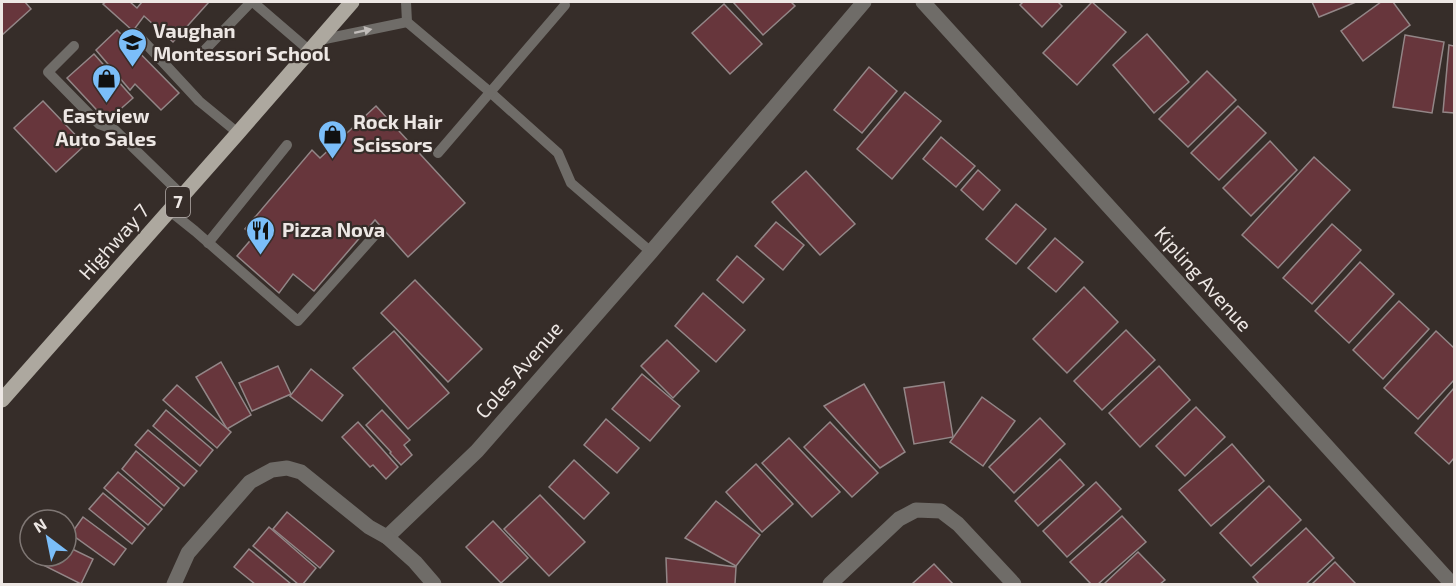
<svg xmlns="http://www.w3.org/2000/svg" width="1456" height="586" font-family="'Exo 2',sans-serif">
  <rect width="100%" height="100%" fill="#362d29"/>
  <g fill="#67363c" stroke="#938687" stroke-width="1.5">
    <path d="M2 2H25L31 9 2 35Z"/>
    <path d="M106 2H130L137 8 142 2H209L173 42 144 16 133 31 103 4Z"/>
    <path d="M733 2H791L795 6 763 35Z"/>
    <path d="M1023 2H1058L1062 6 1042 27 1020 5Z"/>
    <path d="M1092 2 1126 32 1077 85 1043 53Z"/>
    <path d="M1312 2H1356L1319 17Z"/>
    <path d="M1381 2H1393L1410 25 1363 61 1341 31Z"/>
    <path d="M724 4 762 44 730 74 692 33Z"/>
    <path d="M117 30 179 93 161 110 135 84 130 90 96 50Z"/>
    <path d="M1147 34 1189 82 1154 113 1113 65Z"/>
    <path d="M1405 35 1444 42 1432 113 1393 107Z"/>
    <path d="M1449 45 1454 46V113L1443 112Z"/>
    <path d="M94 54 133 98 107 121 67 78Z"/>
    <path d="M869 67 897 91 862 133 834 110Z"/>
    <path d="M1207 71 1236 100 1188 147 1159 119Z"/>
    <path d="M905 92 941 121 892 179 857 149Z"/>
    <path d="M43 101 85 145 56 172 14 128Z"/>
    <path d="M376 106 465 203 408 257 375 220 314 291 293 274 279 293 237 256 254 236 245 229 312 150 320 158Z"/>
    <path d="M1238 106 1266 133 1219 180 1191 153Z"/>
    <path d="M941 137 975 166 956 187 923 159Z"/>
    <path d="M1270 141 1297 170 1251 216 1223 188Z"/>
    <path d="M1314 157 1350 190 1278 268 1242 235Z"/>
    <path d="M978 170 1000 190 983 210 961 190Z"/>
    <path d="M806 171 855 224 820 255 772 202Z"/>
    <path d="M1016 204 1046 229 1016 264 986 239Z"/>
    <path d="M776 222 804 245 783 270 755 246Z"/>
    <path d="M1332 224 1361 250 1312 304 1283 278Z"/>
    <path d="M1055 238 1083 262 1056 292 1028 268Z"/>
    <path d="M737 256 764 279 743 303 717 280Z"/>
    <path d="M1360 262 1394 294 1349 343 1315 311Z"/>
    <path d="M415 280 482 349 448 382 381 313Z"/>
    <path d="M1084 287 1118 322 1067 373 1033 339Z"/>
    <path d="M703 293 745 330 716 362 675 326Z"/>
    <path d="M1399 301 1429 329 1383 379 1353 350Z"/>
    <path d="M1126 330 1155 360 1102 410 1074 381Z"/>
    <path d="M394 331 449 393 408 429 353 368Z"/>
    <path d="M1436 331 1454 348V380L1418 419 1384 388Z"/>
    <path d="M667 340 699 371 673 398 641 366Z"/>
    <path d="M221 362 251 415 227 429 196 377Z"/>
    <path d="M278 366 291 394 252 411 239 383Z"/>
    <path d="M1159 366 1190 400 1140 447 1109 413Z"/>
    <path d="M311 369 343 395 322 421 290 396Z"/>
    <path d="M642 374 680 406 650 441 612 409Z"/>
    <path d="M944 382 953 437 914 444 904 388Z"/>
    <path d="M864 384 905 452 880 468 824 406Z"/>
    <path d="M177 385 231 432 217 448 163 400Z"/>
    <path d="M1454 388V458L1449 464 1415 433Z"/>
    <path d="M982 397 1015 421 983 466 950 442Z"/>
    <path d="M1196 407 1225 437 1185 476 1156 446Z"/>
    <path d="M166 410 213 450 200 466 153 426Z"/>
    <path d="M382 410 410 440 404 445 412 455 401 465 390 453 391 452 366 425Z"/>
    <path d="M1040 418 1065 444 1014 493 989 467Z"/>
    <path d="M606 419 639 448 617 473 584 445Z"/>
    <path d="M358 422 398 467 386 479 373 465 370 467 342 437Z"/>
    <path d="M830 422 878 473 852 497 804 447Z"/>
    <path d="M148 430 197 471 184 486 135 445Z"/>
    <path d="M789 438 840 492 812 517 762 463Z"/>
    <path d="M1232 444 1264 481 1211 526 1179 490Z"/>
    <path d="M136 451 179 488 164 506 122 469Z"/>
    <path d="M1060 459 1084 485 1038 526 1015 501Z"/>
    <path d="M574 460 609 493 584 519 549 487Z"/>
    <path d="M756 464 793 504 762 532 726 492Z"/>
    <path d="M118 472 162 509 148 525 104 488Z"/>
    <path d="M1096 482 1121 509 1067 557 1043 531Z"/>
    <path d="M1269 486 1301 520 1251 566 1220 533Z"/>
    <path d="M103 493 145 528 132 544 89 509Z"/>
    <path d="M540 495 585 542 549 576 504 529Z"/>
    <path d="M716 501 760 535 736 566 685 538Z"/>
    <path d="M287 512 334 551 320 568 273 529Z"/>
    <path d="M1122 516 1146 542 1098 584H1091L1070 562Z"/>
    <path d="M83 517 126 549 114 565 71 534Z"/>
    <path d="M493 521 528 558 501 583 466 547Z"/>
    <path d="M269 527 316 568 303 584H298L253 546Z"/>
    <path d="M1306 528 1334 558 1306 584H1259L1253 577Z"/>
    <path d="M66 546 93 559 81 584 41 564 44 556H66Z"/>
    <path d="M249 549 291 584H255L234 567Z"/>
    <path d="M1138 552 1165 580 1160 584H1104Z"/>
    <path d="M666 558 736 567 735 584H667Z"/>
    <path d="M1335 562 1356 584H1312Z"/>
    <path d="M934 564 953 584H912Z"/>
  </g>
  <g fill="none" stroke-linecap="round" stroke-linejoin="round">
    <g stroke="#6f6c68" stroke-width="10">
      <path d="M253 2 310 51"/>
      <path d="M406 2 407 22 490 92 558 153 571 183 651 252"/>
      <path d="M136 33 199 101 238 133"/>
      <path d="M320 40 407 22"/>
      <path d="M74 46 48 72 99 124 115 130 183 196"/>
      <path d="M198 57 251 2"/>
      <path d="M438 153 565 5"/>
      <path d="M170 211 195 231 298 321 375 235"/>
      <path d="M208 243 287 145"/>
    </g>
    <g stroke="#6f6c68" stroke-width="15">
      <path d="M923 2 1452 584"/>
      <path d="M387 537 477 451 651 252 864 2"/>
      <path d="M174 584 188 553 250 482 272 470 287 468 301 472 369 527 387 537 415 562 434 584"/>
      <path d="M830 584 899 519 916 510 941 511 958 524 1014 584"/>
    </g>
    <path stroke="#ada89f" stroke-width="15" d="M2 400 238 133 352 2"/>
  </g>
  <defs><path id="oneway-solid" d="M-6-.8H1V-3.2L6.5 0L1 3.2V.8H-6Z" transform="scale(1.5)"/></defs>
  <use fill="#c1bcb9" href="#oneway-solid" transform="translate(363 31) rotate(-12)"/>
  <defs>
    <symbol id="school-pin" viewBox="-11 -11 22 30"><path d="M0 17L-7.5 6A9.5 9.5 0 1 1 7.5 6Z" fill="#7bbef9" stroke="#362d29"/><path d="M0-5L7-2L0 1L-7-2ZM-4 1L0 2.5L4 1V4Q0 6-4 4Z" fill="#111"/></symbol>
    <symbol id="shop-pin" viewBox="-11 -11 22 30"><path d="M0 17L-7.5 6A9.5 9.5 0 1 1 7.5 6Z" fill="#7bbef9" stroke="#362d29"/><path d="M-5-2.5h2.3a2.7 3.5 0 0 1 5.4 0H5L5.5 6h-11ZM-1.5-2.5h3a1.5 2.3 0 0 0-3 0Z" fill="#111"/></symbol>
    <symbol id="restaurant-pin" viewBox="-11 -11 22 30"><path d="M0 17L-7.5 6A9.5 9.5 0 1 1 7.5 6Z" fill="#7bbef9" stroke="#362d29"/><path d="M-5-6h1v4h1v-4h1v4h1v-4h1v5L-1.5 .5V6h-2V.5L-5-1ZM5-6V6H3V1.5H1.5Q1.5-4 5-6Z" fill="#111"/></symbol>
  </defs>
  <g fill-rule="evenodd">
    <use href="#school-pin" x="116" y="26" width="33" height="45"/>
    <use href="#shop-pin" x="90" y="62" width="33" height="45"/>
    <use href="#shop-pin" x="316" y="118" width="33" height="45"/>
    <use href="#restaurant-pin" x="244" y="214" width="33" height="45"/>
  </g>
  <g text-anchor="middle" stroke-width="4.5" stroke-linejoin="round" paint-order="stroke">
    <rect fill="#362d29" stroke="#b6afac" stroke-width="1.5" x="166" y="187" width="24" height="30" rx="4.5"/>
    <g font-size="18" font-weight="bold" fill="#ede7e4">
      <text x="178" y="208">7</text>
    </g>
    <g font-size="20" font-weight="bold" fill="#ede7e4" stroke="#362d29" text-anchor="start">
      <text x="153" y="38">Vaughan<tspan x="153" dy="23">Montessori School</tspan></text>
      <text x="106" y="123" text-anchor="middle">Eastview<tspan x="106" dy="23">Auto Sales</tspan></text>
      <text x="353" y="129">Rock Hair<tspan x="353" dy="23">Scissors</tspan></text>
      <text x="282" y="237">Pizza Nova</text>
    </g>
    <g font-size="20" fill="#ede7e4" stroke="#362d29">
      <text transform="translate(114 242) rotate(-48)" y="7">Highway 7</text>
      <text transform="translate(1203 279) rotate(48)" y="7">Kipling Avenue</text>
      <text transform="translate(519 370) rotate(-49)" y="7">Coles Avenue</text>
    </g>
  </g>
  <rect width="1456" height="586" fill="none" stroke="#ede7e4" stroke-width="6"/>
  <g transform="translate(48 538) rotate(328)"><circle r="28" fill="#362d29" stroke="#7f7774" stroke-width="1.5"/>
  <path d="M0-4.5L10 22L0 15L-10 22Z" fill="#7bbef9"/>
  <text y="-9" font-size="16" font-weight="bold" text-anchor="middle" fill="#ede7e4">N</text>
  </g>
</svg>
